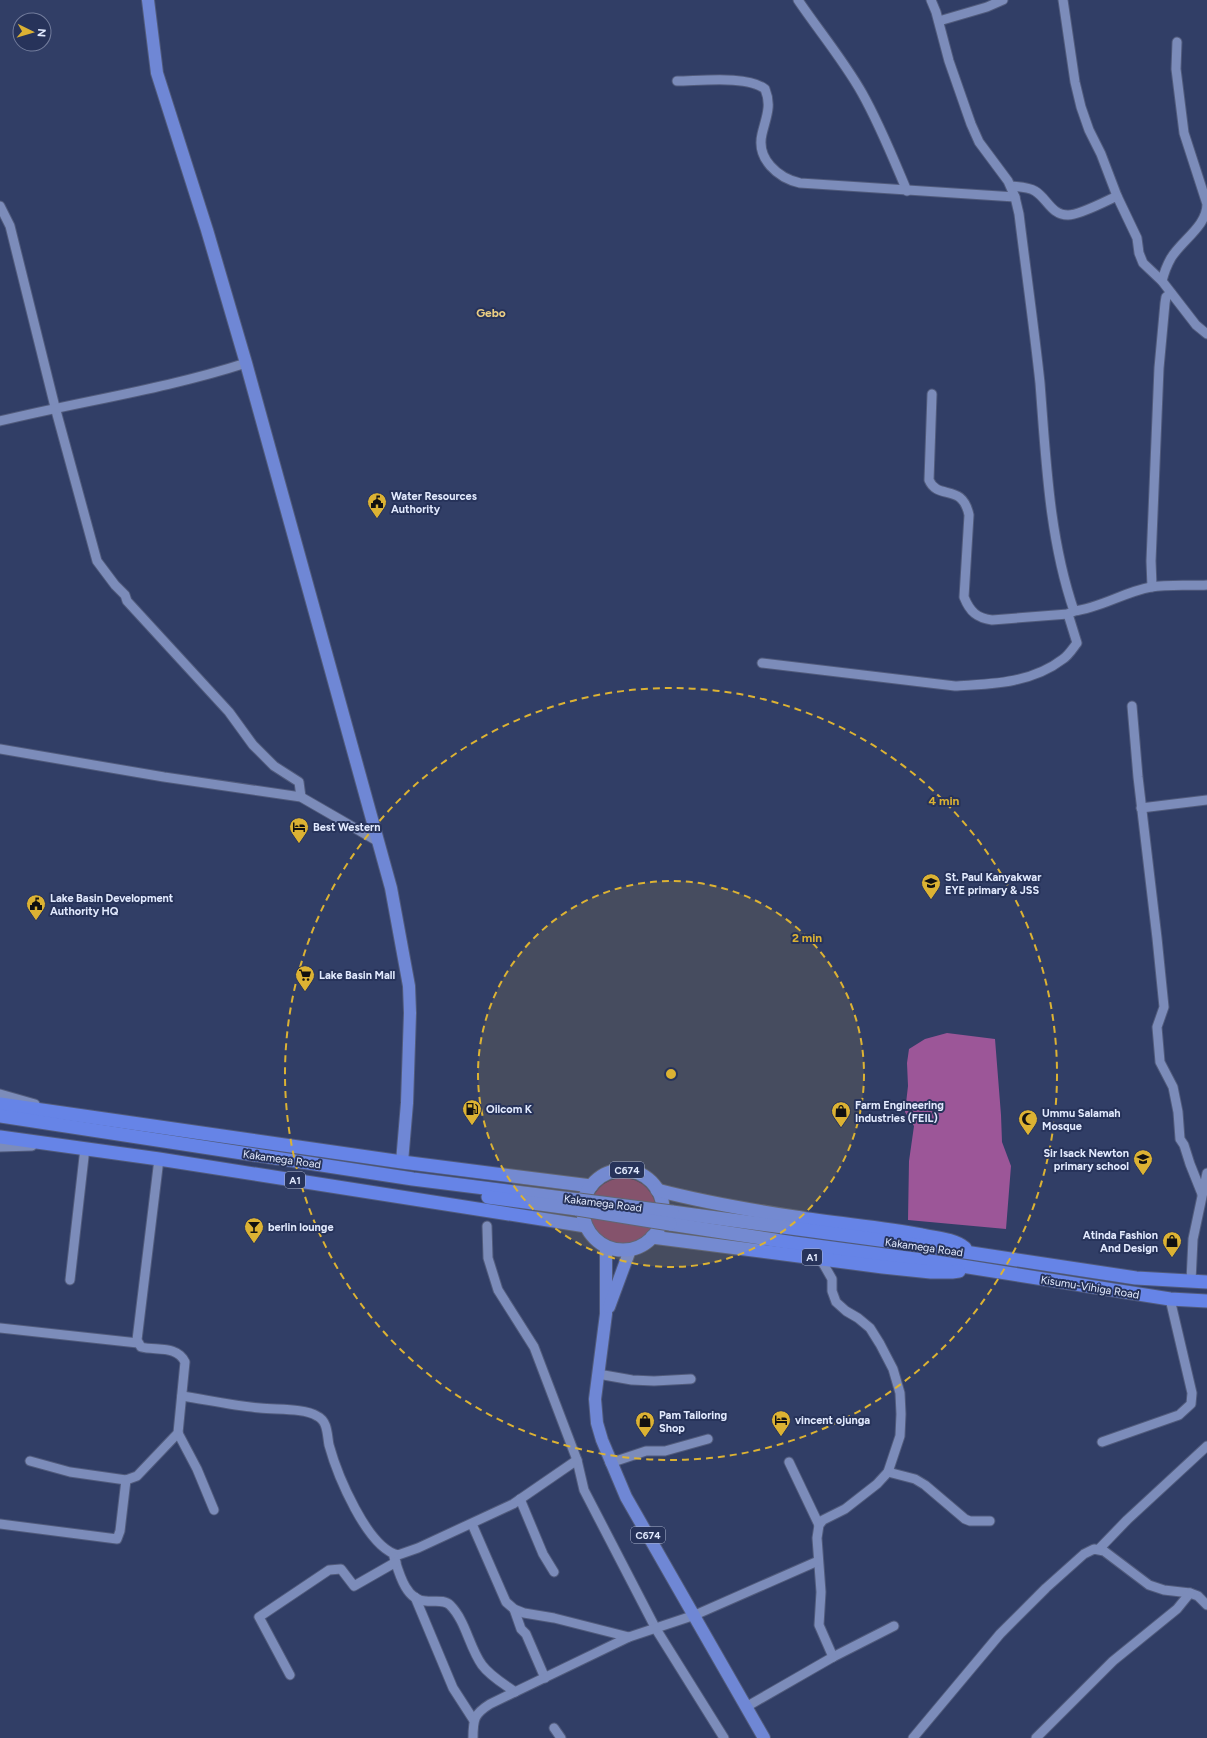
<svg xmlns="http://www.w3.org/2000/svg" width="1207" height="1738" font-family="Figtree,sans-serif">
  <rect width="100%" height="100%" fill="#313e66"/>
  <circle fill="#794675" cx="623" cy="1211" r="33"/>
  <path fill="#9c5698" d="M947 1033 995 1039 1001 1115 1002 1142 1011 1166 1006 1229 908 1220 909 1161 914 1126 905 1112 908 1086 907 1063 909 1049 925 1039Z"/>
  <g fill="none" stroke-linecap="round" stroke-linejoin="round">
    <defs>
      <g id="minor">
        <path d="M798 0C819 31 844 61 862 93 880 125 893 158 907 191"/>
        <path d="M1063 0 1075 82 1081 107 1089 130 1101 154 1117 196 1137 238 1139 253 1143 263 1162 281 1196 325 1207 334"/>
        <path d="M939 21 987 7 1003 0"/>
        <path d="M677 81C699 81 748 75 765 89 772 106 766 117 762 134 756 159 778 178 800 183L1015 197"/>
        <path d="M1011 186C1018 187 1028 187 1035 191 1047 198 1051 215 1068 215 1080 215 1106 201 1117 196"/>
        <path d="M0 206 10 226 55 407 97 561 115 585 125 595 127 601 229 712 253 745 274 766 299 782 301 797"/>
        <path d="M1162 281C1164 273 1167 265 1171 258 1182 240 1207 226 1207 204L1184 133 1176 69 1177 42"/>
        <path d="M932 394 929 480C938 501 962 482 969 515L964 597C970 612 977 618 992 620L1068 614"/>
        <path d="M0 421C82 401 166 389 246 363"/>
        <path d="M1152 587 1151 561 1159 368 1165 303 1166 297 1171 293"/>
        <path d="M1074 611C1100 608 1124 592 1151 587 1169 584 1189 586 1207 585"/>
        <path d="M762 663 955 686C993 684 1032 683 1063 659 1069 655 1073 648 1077 643L1068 614 1074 611C1049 538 1046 460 1040 383 1034 327 1026 271 1019 214L1015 197 1008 181 979 142 971 124 949 61 936 12 931 0"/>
        <path d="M1132 706 1138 777 1157 938 1164 1007 1157 1027 1160 1062 1173 1087 1178 1112 1180 1139 1184 1145 1190 1164 1202 1194"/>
        <path d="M0 749 164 777 301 797 379 842"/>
        <path d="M1141 808 1207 800"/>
        <path d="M0 1094 35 1104"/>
        <path d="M0 1147 32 1146"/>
        <path d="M487 1226 488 1258 498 1290 534 1347 577 1460 584 1490 656 1629 724 1738"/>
        <path d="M70 1280 85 1148"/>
        <path d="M1191 1281 1193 1239 1207 1173"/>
        <path d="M0 1328 138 1343"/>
        <path d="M598 1374 632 1380 654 1381 691 1379"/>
        <path d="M182 1396C208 1400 234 1406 260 1408 276 1410 304 1408 317 1416 328 1421 327 1435 329 1445 337 1474 367 1548 398 1555L418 1548 513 1504 577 1460"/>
        <path d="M178 1433 197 1469 214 1510"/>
        <path d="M1102 1442 1179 1415 1191 1404 1192 1393 1170 1299"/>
        <path d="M30 1461 70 1472 126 1480 137 1476 178 1433 185 1362C177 1345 156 1351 141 1347L137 1340 159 1159"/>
        <path d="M789 1462 819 1525"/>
        <path d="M610 1463 646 1451H665L708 1439"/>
        <path d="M888 1472 915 1479 925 1485 965 1519 970 1521H990"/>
        <path d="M520 1499 543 1554 554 1572"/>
        <path d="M0 1524 117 1539 120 1531 126 1480"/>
        <path d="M472 1524 506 1602 514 1609 524 1613 554 1618 629 1637"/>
        <path d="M1099 1549 1127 1520 1207 1446"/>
        <path d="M394 1557C399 1573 406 1601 426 1601 434 1602 444 1599 450 1605 466 1621 469 1647 482 1665 490 1676 504 1684 515 1692"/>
        <path d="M415 1597 453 1688 473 1719"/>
        <path d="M514 1609 521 1629 526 1634 545 1678"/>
        <path d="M833 1657 894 1626"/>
        <path d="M290 1675 259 1617 329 1570 341 1569 354 1586 396 1562"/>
        <path d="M746 1707 833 1657 819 1625 821 1592 817 1538 819 1525 823 1520 845 1509 877 1484 888 1472 900 1436 901 1414 900 1393 893 1369 880 1344 870 1328 858 1318 846 1311 836 1302 832 1291V1279L820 1258"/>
        <path d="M554 1728 561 1738"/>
        <path d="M473 1738C473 1719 474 1714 490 1704L629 1637 695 1615 818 1561"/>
        <path d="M913 1738 1000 1634 1046 1588 1084 1554 1094 1549 1104 1551 1149 1585 1164 1590 1190 1593 1198 1596 1207 1605"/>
        <path d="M1036 1738 1113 1661 1177 1609 1190 1593"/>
      </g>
      <g id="major">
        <path d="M148 0 157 73 207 230 246 363 391 888 409 986 410 1013 407 1103 402 1162"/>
        <path d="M606 1247V1314L595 1399 597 1423 602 1440 626 1497 764 1738"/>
        <path d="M609 1307 630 1250"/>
      </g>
      <g id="highway">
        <path d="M0 1104 402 1162 591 1186"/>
        <path d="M0 1116 413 1179 579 1200"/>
        <path d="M0 1137 159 1159 586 1226"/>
        <circle cx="623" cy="1210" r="40"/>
        <path d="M657 1190C703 1202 749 1210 795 1217 837 1224 880 1227 922 1235 936 1238 954 1239 965 1248"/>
        <path d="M488 1197 577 1209"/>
        <path d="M672 1212 932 1247 1136 1278 1207 1282"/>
        <path d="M670 1224 794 1243 930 1261 1170 1299 1207 1301"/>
        <path d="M652 1237 883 1267 931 1272H952L959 1271"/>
      </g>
    </defs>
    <use href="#minor" stroke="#515b7c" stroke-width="11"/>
    <use href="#major" stroke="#515b7c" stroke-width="14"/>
    <use href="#highway" stroke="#515b7c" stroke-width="15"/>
    <use href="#minor" stroke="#7c8cba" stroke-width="9"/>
    <use href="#major" stroke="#6f87d5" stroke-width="12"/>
    <use href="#highway" stroke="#6684e7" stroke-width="13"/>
    <defs>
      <g id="highway-bridge">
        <path d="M579 1200 672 1212"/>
        <path d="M577 1209 670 1224"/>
      </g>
    </defs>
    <use href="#highway-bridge" stroke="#515b7c" stroke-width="15" stroke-linecap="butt"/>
    <use href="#highway-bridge" stroke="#6684e7" stroke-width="13"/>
  </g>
  <circle cx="671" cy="1074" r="193" fill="#dcb233" fill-opacity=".12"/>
  <g fill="none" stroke="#dcb233" stroke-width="2" stroke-dasharray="7 5">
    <circle cx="671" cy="1074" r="193"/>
    <circle cx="671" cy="1074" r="386"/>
  </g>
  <defs>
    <symbol id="civic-pin" viewBox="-11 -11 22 30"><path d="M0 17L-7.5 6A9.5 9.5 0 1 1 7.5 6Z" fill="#dcb233" stroke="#27335a"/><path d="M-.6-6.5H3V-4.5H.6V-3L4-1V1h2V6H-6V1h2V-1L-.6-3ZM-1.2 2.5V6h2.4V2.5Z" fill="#111"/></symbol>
    <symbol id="hotel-pin" viewBox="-11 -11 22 30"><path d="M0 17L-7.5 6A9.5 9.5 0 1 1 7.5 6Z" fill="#dcb233" stroke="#27335a"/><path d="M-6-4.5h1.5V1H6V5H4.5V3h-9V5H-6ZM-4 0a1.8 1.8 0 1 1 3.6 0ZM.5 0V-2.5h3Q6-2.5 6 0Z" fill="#111"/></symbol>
    <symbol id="school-pin" viewBox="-11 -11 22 30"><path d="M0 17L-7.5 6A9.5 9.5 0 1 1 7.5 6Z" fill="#dcb233" stroke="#27335a"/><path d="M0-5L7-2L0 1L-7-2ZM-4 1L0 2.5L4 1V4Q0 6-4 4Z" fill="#111"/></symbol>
    <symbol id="supermarket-pin" viewBox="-11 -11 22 30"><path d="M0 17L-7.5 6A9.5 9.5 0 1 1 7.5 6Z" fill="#dcb233" stroke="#27335a"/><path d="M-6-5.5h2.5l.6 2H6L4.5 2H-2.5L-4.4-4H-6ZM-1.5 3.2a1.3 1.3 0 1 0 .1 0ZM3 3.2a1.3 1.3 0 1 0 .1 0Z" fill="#111"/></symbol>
    <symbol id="fuel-pin" viewBox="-11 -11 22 30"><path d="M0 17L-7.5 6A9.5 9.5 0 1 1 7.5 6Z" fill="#dcb233" stroke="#27335a"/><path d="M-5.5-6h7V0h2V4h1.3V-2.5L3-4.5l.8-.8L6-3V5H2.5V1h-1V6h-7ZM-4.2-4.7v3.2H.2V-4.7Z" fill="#111"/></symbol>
    <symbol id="shop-pin" viewBox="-11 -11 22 30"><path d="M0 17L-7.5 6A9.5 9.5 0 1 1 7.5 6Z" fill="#dcb233" stroke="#27335a"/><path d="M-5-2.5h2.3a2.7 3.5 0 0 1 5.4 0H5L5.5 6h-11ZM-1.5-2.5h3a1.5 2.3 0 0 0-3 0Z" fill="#111"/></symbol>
    <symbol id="mosque-pin" viewBox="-11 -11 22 30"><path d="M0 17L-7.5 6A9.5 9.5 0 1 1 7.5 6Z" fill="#dcb233" stroke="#27335a"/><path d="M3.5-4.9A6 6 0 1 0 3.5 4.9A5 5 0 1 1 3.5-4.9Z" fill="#111"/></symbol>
    <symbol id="bar-pin" viewBox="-11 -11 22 30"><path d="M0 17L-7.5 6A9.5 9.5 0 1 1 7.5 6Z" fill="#dcb233" stroke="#27335a"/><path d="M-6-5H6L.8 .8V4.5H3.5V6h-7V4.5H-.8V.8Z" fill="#111"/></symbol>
  </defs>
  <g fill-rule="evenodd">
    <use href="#civic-pin" x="366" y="491" width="22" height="30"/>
    <use href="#hotel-pin" x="288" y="816" width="22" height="30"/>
    <use href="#school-pin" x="920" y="872" width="22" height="30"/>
    <use href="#civic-pin" x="25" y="893" width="22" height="30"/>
    <use href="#supermarket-pin" x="294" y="964" width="22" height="30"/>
    <use href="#fuel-pin" x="461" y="1098" width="22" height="30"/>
    <use href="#shop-pin" x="830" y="1100" width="22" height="30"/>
    <use href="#mosque-pin" x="1017" y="1108" width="22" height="30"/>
    <use href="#school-pin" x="1132" y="1148" width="22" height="30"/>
    <use href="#bar-pin" x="243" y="1216" width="22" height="30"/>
    <use href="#shop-pin" x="1161" y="1230" width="22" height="30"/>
    <use href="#hotel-pin" x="770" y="1409" width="22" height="30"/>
    <use href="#shop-pin" x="634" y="1410" width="22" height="30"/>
  </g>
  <g text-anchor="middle" stroke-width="4" stroke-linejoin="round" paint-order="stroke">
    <g fill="#27335a" stroke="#aab3cd" stroke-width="1">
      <rect x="610" y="1162" width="34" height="16" rx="3"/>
      <rect x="285" y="1172" width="20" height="16" rx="3"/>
      <rect x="802" y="1249" width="20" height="16" rx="3"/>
      <rect x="631" y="1527" width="34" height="16" rx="3"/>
    </g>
    <g font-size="10" font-weight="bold" fill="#e2eafe">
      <text x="627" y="1174">C674</text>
      <text x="295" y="1184">A1</text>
      <text x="812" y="1261">A1</text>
      <text x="648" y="1539">C674</text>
    </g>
    <g font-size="11" font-weight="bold" fill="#e2eafe" stroke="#27335a" text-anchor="start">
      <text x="391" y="500">Water Resources<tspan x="391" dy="13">Authority</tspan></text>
      <text x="313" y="831">Best Western</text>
      <text x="945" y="881">St. Paul Kanyakwar<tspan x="945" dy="13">EYE primary &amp; JSS</tspan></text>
      <text x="50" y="902">Lake Basin Development<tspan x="50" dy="13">Authority HQ</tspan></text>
      <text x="319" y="979">Lake Basin Mall</text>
      <text x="855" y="1109">Farm Engineering<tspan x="855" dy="13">Industries (FEIL)</tspan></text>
      <text x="486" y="1113">Oilcom K</text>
      <text x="1042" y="1117">Ummu Salamah<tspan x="1042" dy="13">Mosque</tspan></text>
      <text x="1129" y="1157" text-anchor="end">Sir Isack Newton<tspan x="1129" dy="13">primary school</tspan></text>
      <text x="268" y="1231">berlin lounge</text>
      <text x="1158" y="1239" text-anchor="end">Atinda Fashion<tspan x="1158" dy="13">And Design</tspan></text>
      <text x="659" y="1419">Pam Tailoring<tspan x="659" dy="13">Shop</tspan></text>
      <text x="795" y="1424">vincent ojunga</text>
    </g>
    <g font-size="11" fill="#e2eafe" stroke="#27335a">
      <text transform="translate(282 1159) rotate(8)" y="4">Kakamega Road</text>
      <text transform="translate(603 1203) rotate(7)" y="4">Kakamega Road</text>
      <text transform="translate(924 1247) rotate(8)" y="4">Kakamega Road</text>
      <text transform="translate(1090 1287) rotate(9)" y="4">Kisumu-Vihiga Road</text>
    </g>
    <g font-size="12" font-weight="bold" fill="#ebce83" stroke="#27335a">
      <text x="491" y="317">Gebo</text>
    </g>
  </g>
  <circle cx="671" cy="1074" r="6" fill="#dcb233" stroke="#27335a" stroke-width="2"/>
  <g font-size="12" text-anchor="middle" font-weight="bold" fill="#dcb233" stroke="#27335a" stroke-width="4" stroke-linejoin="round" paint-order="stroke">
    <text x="944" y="805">4 min</text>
    <text x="807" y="942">2 min</text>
  </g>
  <g transform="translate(32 32) rotate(95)"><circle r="19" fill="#27335a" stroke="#727c9c"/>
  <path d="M0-3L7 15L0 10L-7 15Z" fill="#dcb233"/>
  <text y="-6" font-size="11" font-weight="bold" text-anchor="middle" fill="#e2eafe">N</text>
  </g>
</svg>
